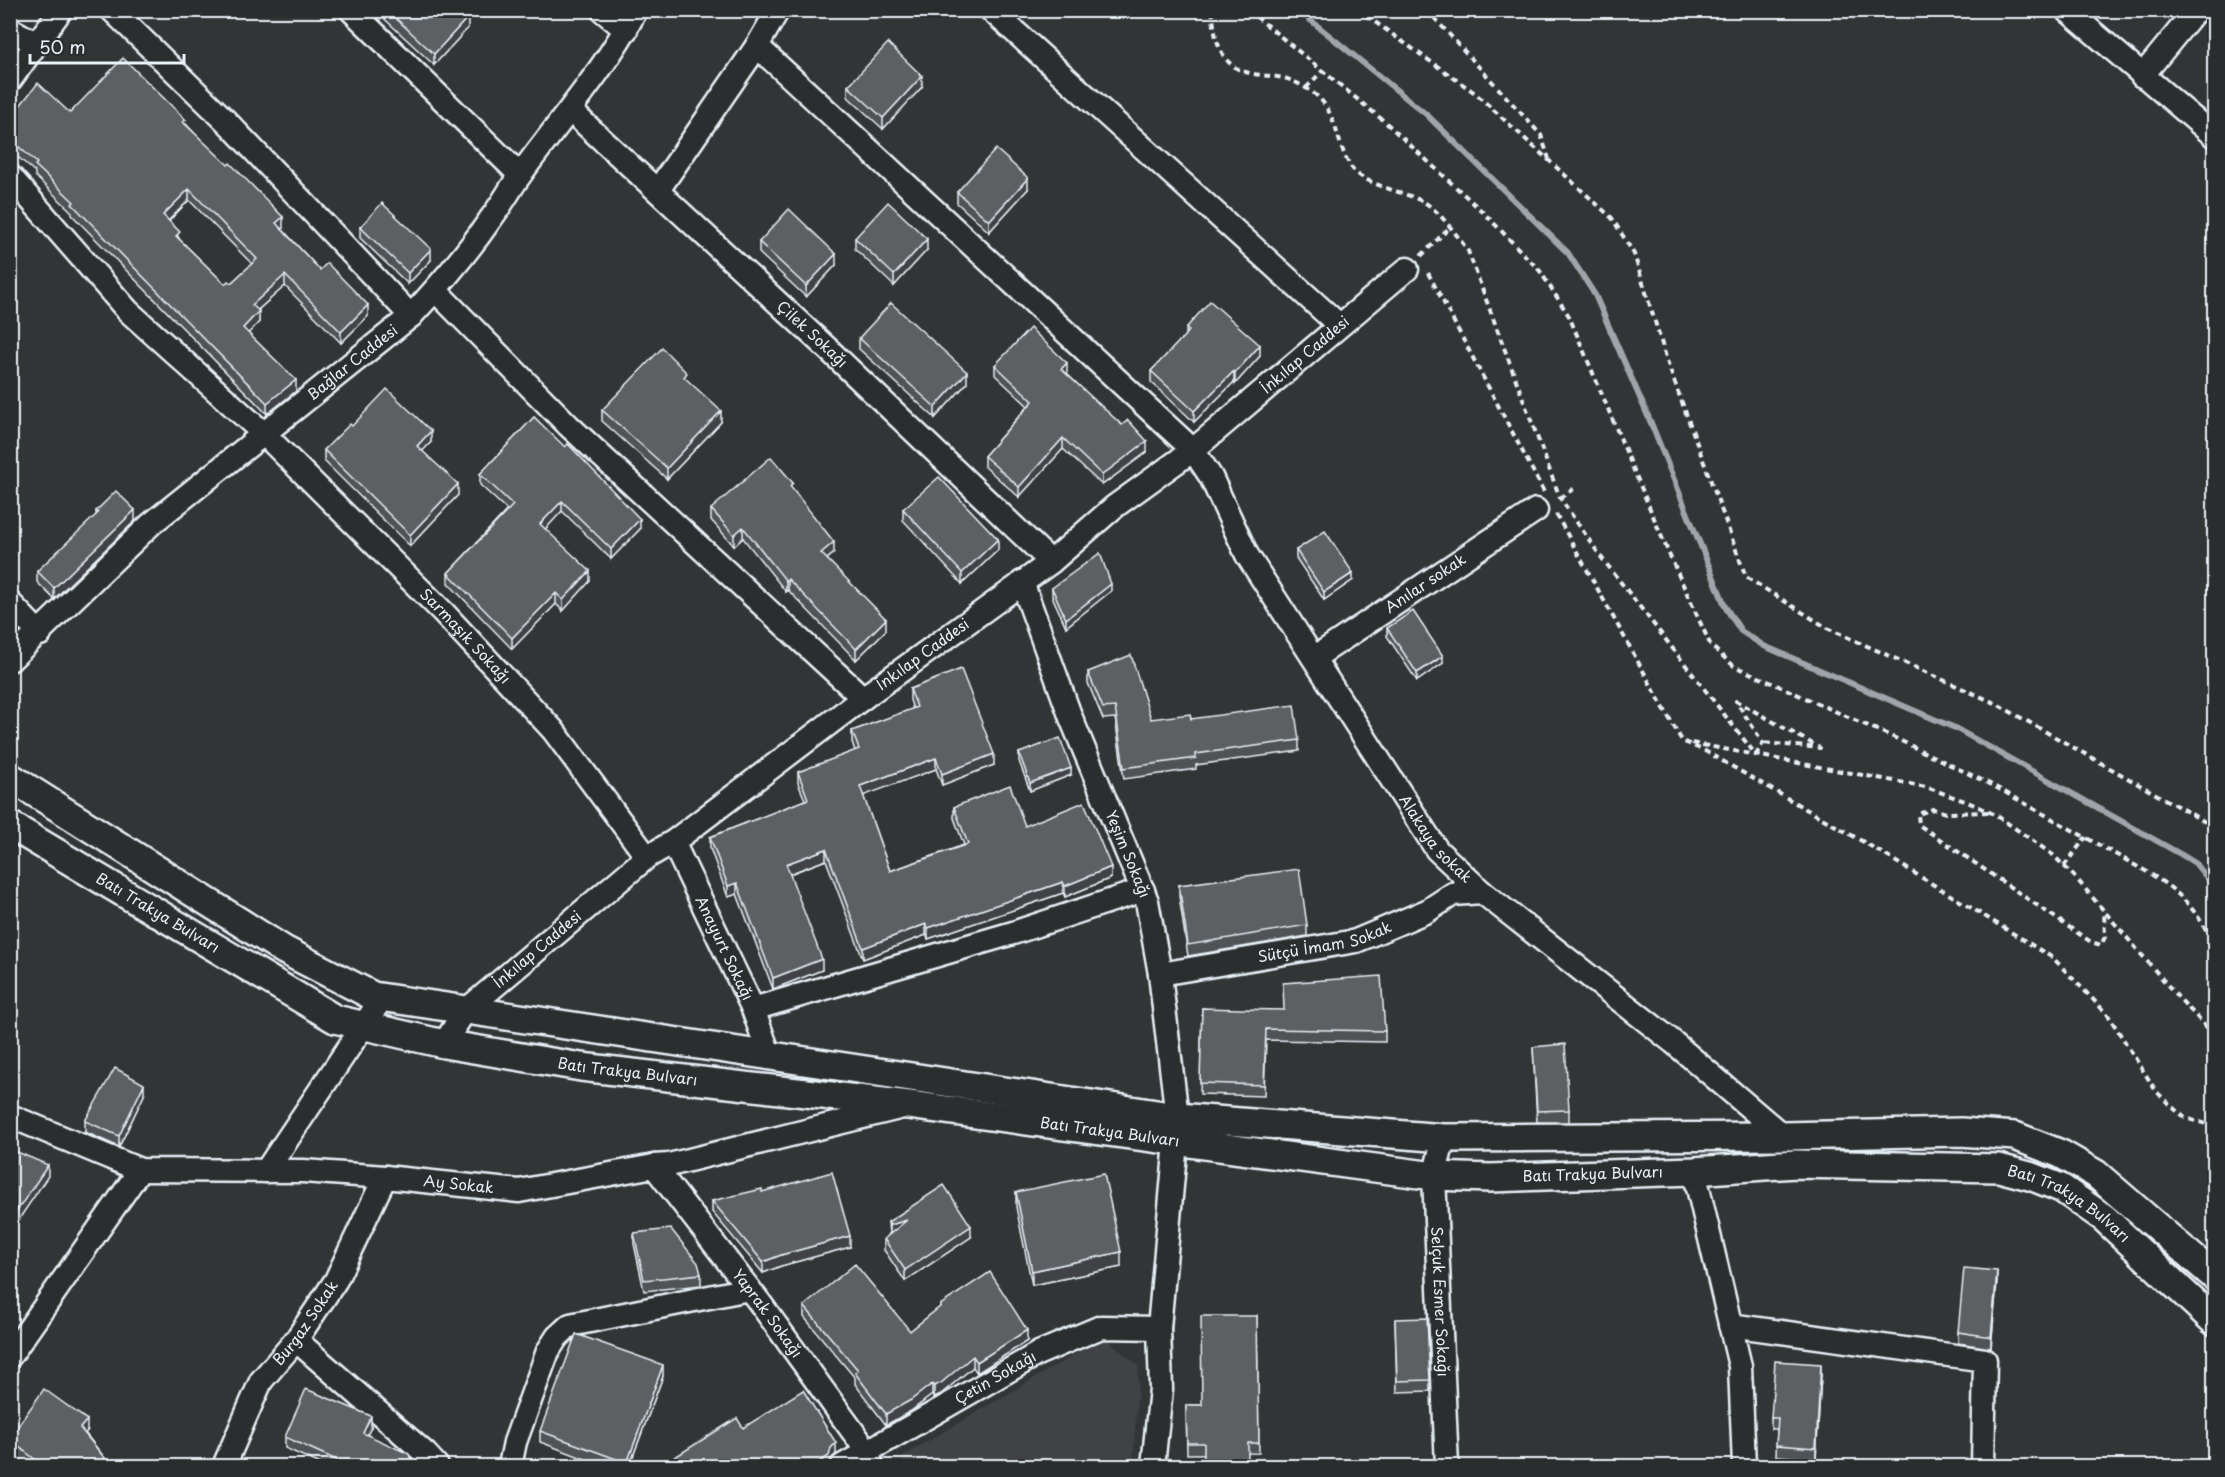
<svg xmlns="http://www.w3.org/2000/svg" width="2225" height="1477" font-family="'Playpen Sans',sans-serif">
  <rect width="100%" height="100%" fill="#323536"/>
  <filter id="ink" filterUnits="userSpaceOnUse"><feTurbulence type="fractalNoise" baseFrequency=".0167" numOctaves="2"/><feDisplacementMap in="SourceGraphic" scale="12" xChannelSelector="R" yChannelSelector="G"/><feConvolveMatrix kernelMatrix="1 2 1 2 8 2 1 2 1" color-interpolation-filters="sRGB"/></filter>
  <g filter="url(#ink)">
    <path fill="#3f4244" d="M1104 1337 1139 1366 1133 1466H901L903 1457 916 1448Z"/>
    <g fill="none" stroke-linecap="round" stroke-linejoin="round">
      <path stroke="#9fa5aa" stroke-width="6" d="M1298 10 1427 115 1568 253 1595 295 1651 423 1726 608 1741 631 1764 646 1955 728 2182 855 2195 863 2214 886"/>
      <defs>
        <g id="minor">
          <path d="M112 10 229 124 411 316"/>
          <path d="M351 10 520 175"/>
          <path d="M602 10 626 30"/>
          <path d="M991 10 1339 325"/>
          <path d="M2067 10 2214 136"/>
          <path d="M10 29 37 44"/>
          <path id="s1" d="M757 46 1193 450 1211 477 1247 555 1437 850 1482 892 1673 1042 1783 1136"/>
          <path d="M2142 76 2196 10"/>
          <path d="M10 80 61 10"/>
          <path id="s2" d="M570 110 830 351 1051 562"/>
          <path id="s3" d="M10 176 128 311 263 433 443 612 553 730 647 857"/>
          <path d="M658 190 757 46 778 10"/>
          <path d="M435 290 569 426 863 698"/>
          <path id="s4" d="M1022 582 1071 718 1147 901 1160 974 1177 1117 1176 1142 1159 1328 1161 1389 1153 1466"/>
          <path d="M10 603 40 634"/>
          <path id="s5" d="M1314 658 1536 510"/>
          <path id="s6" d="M10 660 151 524 411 316C440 285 468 252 492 217 502 204 510 189 520 175 559 121 605 70 636 10"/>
          <path id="s7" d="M673 842 753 1009 770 1057"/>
          <path id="s8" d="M1160 974 1356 941 1427 911 1453 894 1482 892"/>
          <path d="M753 1009 1013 933 1143 890"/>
          <path id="s9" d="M444 1044 464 1012 647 857 673 842 863 698 1051 562 1114 507 1193 450 1407 269"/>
          <path id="s10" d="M10 1116 140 1170 303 1171 385 1177 519 1191 654 1166 669 1165 903 1107"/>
          <path id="s11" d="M1444 1138 1434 1176 1447 1466"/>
          <path id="s12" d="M654 1166 760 1303 867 1451 872 1466"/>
          <path d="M266 1171 382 998"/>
          <path d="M1694 1171 1740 1366 1744 1466"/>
          <path d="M1730 1325 1985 1360 1983 1466"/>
          <path d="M296 1340 426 1454 437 1466"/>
          <path d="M10 1356 140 1170"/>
          <path id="s13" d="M224 1466 261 1381 296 1340 336 1280 385 1177"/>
          <path d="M510 1466 515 1442 548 1351 557 1337 570 1325 749 1289"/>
          <path id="s14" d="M842 1466 1039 1353 1101 1327 1159 1328"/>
        </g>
        <g id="major">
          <path d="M10 777 284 950 373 996 1177 1117 1444 1138 1783 1136 1961 1132 2015 1136 2061 1154 2096 1174 2214 1276"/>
          <path id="s15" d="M10 825 335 1019 444 1044 581 1067 909 1105 1434 1176 1490 1178 1694 1171 1795 1164 1999 1168 2033 1177 2061 1188 2104 1218 2214 1321"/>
        </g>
      </defs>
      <use href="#minor" stroke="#e8f1f8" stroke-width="27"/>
      <use href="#major" stroke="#e8f1f8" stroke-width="32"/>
      <g stroke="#e8f1f8" stroke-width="4" stroke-dasharray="6 4.5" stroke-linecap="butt">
        <path d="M1212 10C1214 23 1214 35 1219 46 1231 78 1257 73 1284 78 1295 81 1307 88 1316 95 1342 117 1335 160 1362 177 1380 188 1403 192 1422 201 1438 209 1458 236 1468 251L1560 498 1601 557 1756 755 1763 743 1736 701 1820 748 1763 743"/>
        <path d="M1248 10 1384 121 1484 213 1540 271 1569 316 1669 554 1711 646 1734 666 1895 738 1992 785 2149 873C2183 894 2196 910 2214 944"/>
        <path d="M1358 10 1475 93 1612 218 1634 254 1669 367 1746 577 1829 629 1995 703 2214 827"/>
        <path d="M1427 10 1541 135 1549 159"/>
        <path d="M1306 88 1323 70"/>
        <path d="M1421 256 1450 227"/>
        <path d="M1428 273 1544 492"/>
        <path d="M1560 498 1576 487"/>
        <path d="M1556 514 1682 741 1705 751 1867 844 2053 958 2108 1015 2156 1091 2170 1105 2185 1118 2214 1126"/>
        <path d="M1692 743 1926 787 1970 803 1996 815 2053 855 2075 877 2177 996 2214 1035"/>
        <path d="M1988 812 1946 813 1933 809 1918 814 1919 825 2091 942 2101 945 2105 937 2104 911"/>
        <path d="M2064 866 2086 837"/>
      </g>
      <use href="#minor" stroke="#2a2d2e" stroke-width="22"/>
      <use href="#major" stroke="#2a2d2e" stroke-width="27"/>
    </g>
    <g fill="#4f5355" stroke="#e8f1f8" stroke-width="1.5" fill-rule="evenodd">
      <path d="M375 10H461L468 28 434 65Z"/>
      <path d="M848 86 922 87 883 129 848 97Z"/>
      <path d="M70 113 186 124 283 228 282 229 320 270 368 316 341 343 285 286 258 310 259 322 248 333 296 391 267 414 72 215V212L35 176V172L10 150V118ZM189 200 252 264 231 283 225 284 180 240 169 221Z"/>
      <path d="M1028 189 989 232 957 203V192Z"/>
      <path d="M360 227 431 260 408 284 360 238Z"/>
      <path d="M855 238 927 250 894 286 855 249Z"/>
      <path d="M759 242 836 265 806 297 759 253Z"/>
      <path d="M1186 328 1260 356 1235 384 1234 382 1194 422 1151 382V371L1186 335Z"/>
      <path d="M859 338 967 383 935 418 859 349Z"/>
      <path d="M995 365 1067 373V374L1147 452 1102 485 1063 449 1019 497 984 466V456L1028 406 995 375Z"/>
      <path d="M602 410 721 422 667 479 602 421Z"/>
      <path d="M534 417 640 529 611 559 562 511 545 529 590 581 563 611 556 604 512 649 448 583V573L507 510 480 485V474Z"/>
      <path d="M352 426 431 442 422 451 458 495 410 546 324 461V450Z"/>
      <path d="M793 491 834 553 827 559 886 630 856 660 788 590 786 592 743 538 734 546 711 520V509Z"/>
      <path d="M903 509 998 550 962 584 903 520Z"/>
      <path d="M96 511 135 521 54 599 37 582V571L96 516Z"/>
      <path d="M1296 550 1353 580 1324 600 1296 558Z"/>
      <path d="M1052 588 1111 591 1066 627 1052 596Z"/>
      <path d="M1387 628 1443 663 1417 681 1387 636Z"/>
      <path d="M1088 672 1151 719H1191L1299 740V751L1196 765V769L1124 779 1115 718 1103 719 1088 683Z"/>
      <path d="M910 689 994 765 942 785 936 769 863 795 890 871 964 845 954 818V807L1025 826 1111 878 1065 897 1063 893 928 939 926 935 863 959 826 860 790 874 822 970 773 989 737 894 728 897 710 848V837L805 800 798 783V772L855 751 852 742V731L913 709 910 700Z"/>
      <path d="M1019 753 1071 775 1030 791 1019 761Z"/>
      <path d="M1179 885 1307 925V936L1188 956 1179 896Z"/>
      <path d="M1202 1008 1385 1031V1042L1266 1040 1264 1096 1200 1094Z"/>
      <path d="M1533 1047 1569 1110V1122H1537Z"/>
      <path d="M144 1095 119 1147 85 1132V1121Z"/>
      <path d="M762 1192 850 1247 781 1266 763 1273 712 1212V1201Z"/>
      <path d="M1016 1192 1121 1267 1032 1285 1016 1207Z"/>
      <path d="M888 1222 971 1237 905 1281 884 1250V1239L889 1235Z"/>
      <path d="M634 1233 701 1274V1285L644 1291 634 1244Z"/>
      <path d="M1997 1282 1991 1348 1958 1343V1332Z"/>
      <path d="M940 1305 1027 1341 977 1373 973 1367 941 1394 934 1397 932 1395 911 1411 886 1425 855 1384V1378L804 1317V1306L910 1331 940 1307Z"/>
      <path d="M1257 1316 1259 1453 1187 1454 1186 1405H1202Z"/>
      <path d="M1395 1319 1430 1380V1391L1397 1392Z"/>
      <path d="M1821 1375 1816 1459 1776 1456 1777 1429H1771V1418Z"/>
      <path d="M663 1376 629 1467H607L540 1442V1431Z"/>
      <path d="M371 1427 367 1435 413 1467H327L285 1448V1437Z"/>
      <path d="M87 1431 85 1433 112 1467H30L10 1451V1437Z"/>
    </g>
    <g fill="#404345" stroke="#e8f1f8" stroke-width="1.5">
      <path d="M468 17V28L434 65V54Z"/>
      <path d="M922 76V87L883 129V118Z"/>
      <path d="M1028 178V189L989 232V221Z"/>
      <path d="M189 189V200L163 226V215Z"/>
      <path d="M283 217V228L276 234V223Z"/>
      <path d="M927 239V250L894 286V275Z"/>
      <path d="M431 249V260L408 284V273Z"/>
      <path d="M836 254V265L806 297V286Z"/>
      <path d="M285 275V286L252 315V305Z"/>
      <path d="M368 305V316L341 343V332Z"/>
      <path d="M259 311V322L243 339V328Z"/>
      <path d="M1260 345V356L1235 384V373Z"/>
      <path d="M1067 363V373L1061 380V369Z"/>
      <path d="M1234 371V382L1194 422V411Z"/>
      <path d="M967 372V383L935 418V407Z"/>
      <path d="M296 380V391L267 414V403Z"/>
      <path d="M721 411V422L667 479V468Z"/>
      <path d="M431 431V442L417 457V446Z"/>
      <path d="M1063 438V449L1019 497V487Z"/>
      <path d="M1147 441V452L1102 485V475Z"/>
      <path d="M458 484V495L410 546V535Z"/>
      <path d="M562 501V511L540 535V524Z"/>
      <path d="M135 510V521L54 599V588Z"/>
      <path d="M640 519V529L611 559V549Z"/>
      <path d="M743 527V538L734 546V535Z"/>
      <path d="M998 539V550L962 584V573Z"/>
      <path d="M834 542V553L821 564V553Z"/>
      <path d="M590 571V581L563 611V600Z"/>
      <path d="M1353 573V580L1324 600V592Z"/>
      <path d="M788 579V590L786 592V581Z"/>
      <path d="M1111 584V591L1066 627V619Z"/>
      <path d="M556 593V604L512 649V638Z"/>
      <path d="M886 619V630L856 660V649Z"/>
      <path d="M1443 656V663L1417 681V673Z"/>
      <path d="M994 754V765L942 785V774Z"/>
      <path d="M936 758V769L860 797V786Z"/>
      <path d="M1071 768V775L1030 791V783Z"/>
      <path d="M826 849V860L786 875V864Z"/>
      <path d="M1111 867V878L1065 897V886Z"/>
      <path d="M1063 882V893L928 939V928Z"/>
      <path d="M737 883V894L728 897V886Z"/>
      <path d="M926 924V935L863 959V948Z"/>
      <path d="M822 959V970L773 989V978Z"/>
      <path d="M144 1084V1095L119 1147V1136Z"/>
      <path d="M48 1165V1176L13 1228 10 1229V1218Z"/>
      <path d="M907 1220 890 1236V1225Z"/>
      <path d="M971 1226V1237L905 1281V1270Z"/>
      <path d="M850 1236V1247L781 1266 763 1273V1262L781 1255Z"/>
      <path d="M1121 1252V1267L1032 1285V1271Z"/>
      <path d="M1997 1271V1282L1991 1348V1337Z"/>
      <path d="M1027 1330V1341L977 1373V1362Z"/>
      <path d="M973 1356V1367L941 1394 934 1397V1386Z"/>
      <path d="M1821 1364V1375L1816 1459V1448Z"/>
      <path d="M663 1365V1376L629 1467H627V1463Z"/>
      <path d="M932 1384V1395L911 1411 886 1425V1414Z"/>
      <path d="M371 1416V1427L363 1444V1433Z"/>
      <path d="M87 1420V1431L80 1439V1428Z"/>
      <path d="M836 1443V1454L831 1459 829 1467H811Z"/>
    </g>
    <g fill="#5c6063" stroke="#e8f1f8" stroke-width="1.5" fill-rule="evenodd">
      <path d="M387 10H461L468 17 434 54Z"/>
      <path d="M888 43 922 76 883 118 848 86Z"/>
      <path d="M123 58 186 120 183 122 228 165 230 163 283 217 276 223 320 270 327 263 368 305 341 332 285 275 252 305 259 311 243 328 296 380 267 403 72 204 74 202 35 165 37 163 10 139V118L38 83 70 113ZM189 189 257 259 231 283 228 281 225 284 176 236 180 232 163 215Z"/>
      <path d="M996 149 1028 178 989 221 957 192Z"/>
      <path d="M888 202 927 239 894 275 855 238Z"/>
      <path d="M382 203 431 249 408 273 360 227Z"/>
      <path d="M789 209 836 254 806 286 759 242Z"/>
      <path d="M1210 301 1260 345 1235 373 1234 371 1194 411 1151 371 1189 331 1186 328Z"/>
      <path d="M891 303 967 372 935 407 859 338Z"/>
      <path d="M1030 328 1067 363 1061 369 1122 425 1128 420 1147 441 1102 475 1063 438 1019 487 984 456 1033 401 995 365Z"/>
      <path d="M662 348 687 373 684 377 721 411 667 468 602 410Z"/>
      <path d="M387 389 431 431 417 446 458 484 410 535 324 450 350 424 352 426Z"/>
      <path d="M534 417 565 447 568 444 640 519 611 549 562 501 540 524 590 571 563 600 556 593 512 638 448 573 513 505 480 474Z"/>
      <path d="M771 457 793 483 790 486 834 542 821 553 886 619 856 649 788 579 786 581 743 527 734 535 711 509Z"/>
      <path d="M939 477 998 539 962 573 903 509Z"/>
      <path d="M116 491 135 510 54 588 37 571 98 513 96 511Z"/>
      <path d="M1325 531 1353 573 1324 592 1296 550Z"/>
      <path d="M1100 553 1111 584 1066 619 1052 588Z"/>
      <path d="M1413 611 1443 656 1417 673 1387 628Z"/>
      <path d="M1131 655 1151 719 1190 714 1191 719 1294 705 1299 740 1196 754V758L1124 768 1115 707 1103 708 1088 672Z"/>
      <path d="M961 669 994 754 942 774 936 758 860 786 890 871 968 844 954 807 1010 785 1025 826 1084 802 1111 867 1065 886 1063 882 928 928 926 924 863 948 826 849 786 864 822 959 773 978 737 883 728 886 710 837 808 799 798 772 859 749 852 731 917 707 910 689Z"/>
      <path d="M1060 738 1071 768 1030 783 1019 753Z"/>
      <path d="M1299 869 1307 925 1188 945 1179 885Z"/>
      <path d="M1381 976 1385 1031 1266 1029 1264 1085 1200 1083 1202 1008 1284 1010 1283 983Z"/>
      <path d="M1565 1044 1569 1110 1537 1111 1533 1047Z"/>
      <path d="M115 1068 144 1084 119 1136 85 1121Z"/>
      <path d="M10 1149 48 1165 13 1217 10 1218Z"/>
      <path d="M832 1172 850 1236 781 1255 763 1262 712 1201 762 1189V1192Z"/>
      <path d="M1104 1174 1121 1252 1032 1271 1016 1192Z"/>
      <path d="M944 1185 971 1226 905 1270 884 1239 907 1220 890 1225 888 1222Z"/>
      <path d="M671 1229 698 1263 701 1274 644 1280 634 1233Z"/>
      <path d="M855 1264 910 1331 941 1306 940 1305 990 1272 1027 1330 977 1362 973 1356 941 1383 934 1386 932 1384 911 1400 886 1414 855 1373 858 1370 804 1306Z"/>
      <path d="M1964 1268 1997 1271 1991 1337 1958 1332Z"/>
      <path d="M1201 1316H1257L1259 1443H1248V1467H1204V1443H1187L1186 1405H1202Z"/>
      <path d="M1427 1318 1430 1380 1397 1381 1395 1319Z"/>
      <path d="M576 1334 663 1365 627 1463 540 1431Z"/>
      <path d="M1775 1361 1821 1364 1816 1448 1776 1445 1778 1418H1771Z"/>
      <path d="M44 1389 87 1420 80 1428 112 1467H45L10 1440V1437Z"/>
      <path d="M306 1389 371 1416 363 1433 409 1454 413 1467H352L285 1437Z"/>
      <path d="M803 1390 836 1443 831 1448 829 1456 811 1467H659L737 1418 743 1428Z"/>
    </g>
  </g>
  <g text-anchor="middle" stroke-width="4.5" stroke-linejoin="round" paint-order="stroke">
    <g font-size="15" fill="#e8f1f8" stroke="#2a2d2e">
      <text dy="5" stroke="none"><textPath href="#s2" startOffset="330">Çilek Sokağı</textPath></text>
      <text dy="5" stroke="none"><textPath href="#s9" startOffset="1106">İnkılap Caddesi</textPath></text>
      <text dy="5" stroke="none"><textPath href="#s6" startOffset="454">Bağlar Caddesi</textPath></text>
      <text dy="5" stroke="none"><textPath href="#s5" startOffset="134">Anılar sokak</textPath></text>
      <text dy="5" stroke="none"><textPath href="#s3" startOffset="648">Sarmaşık Sokağı</textPath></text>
      <text dy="5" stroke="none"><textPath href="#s9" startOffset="620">İnkılap Caddesi</textPath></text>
      <text dy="5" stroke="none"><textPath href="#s1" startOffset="1054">Alakaya sokak</textPath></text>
      <text dy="5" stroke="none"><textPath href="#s4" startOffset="292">Yeşim Sokağı</textPath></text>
      <text dy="5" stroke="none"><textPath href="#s15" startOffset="172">Batı Trakya Bulvarı</textPath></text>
      <text dy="5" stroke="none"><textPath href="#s8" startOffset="168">Sütçü İmam Sokak</textPath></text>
      <text dy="5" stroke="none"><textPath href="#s7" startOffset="118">Anayurt Sokağı</textPath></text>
      <text dy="5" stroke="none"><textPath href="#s9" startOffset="134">İnkılap Caddesi</textPath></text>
      <text dy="5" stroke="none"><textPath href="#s15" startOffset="676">Batı Trakya Bulvarı</textPath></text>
      <text dy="5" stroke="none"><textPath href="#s15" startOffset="1162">Batı Trakya Bulvarı</textPath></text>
      <text dy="5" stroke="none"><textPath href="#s15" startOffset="1648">Batı Trakya Bulvarı</textPath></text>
      <text dy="5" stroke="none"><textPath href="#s10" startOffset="460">Ay Sokak</textPath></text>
      <text dy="5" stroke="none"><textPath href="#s15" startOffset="2134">Batı Trakya Bulvarı</textPath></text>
      <text dy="5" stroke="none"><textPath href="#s11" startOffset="165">Selçuk Esmer Sokağı</textPath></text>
      <text dy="5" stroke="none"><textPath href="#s12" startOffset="186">Yaprak Sokağı</textPath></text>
      <text dy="5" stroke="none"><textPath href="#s13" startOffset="166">Burgaz Sokak</textPath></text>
      <text dy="5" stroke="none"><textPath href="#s14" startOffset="177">Çetin Sokağı</textPath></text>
    </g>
  </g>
  <rect width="2225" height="1477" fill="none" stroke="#2a2d2e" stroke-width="36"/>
  <rect x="18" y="18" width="2189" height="1441" fill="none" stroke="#e8f1f8" stroke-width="2" filter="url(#ink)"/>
  <path d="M30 54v9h154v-9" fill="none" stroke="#e8f1f8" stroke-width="3"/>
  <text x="39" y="54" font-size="18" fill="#e8f1f8" stroke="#2a2d2e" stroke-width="4.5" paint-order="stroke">50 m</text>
</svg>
